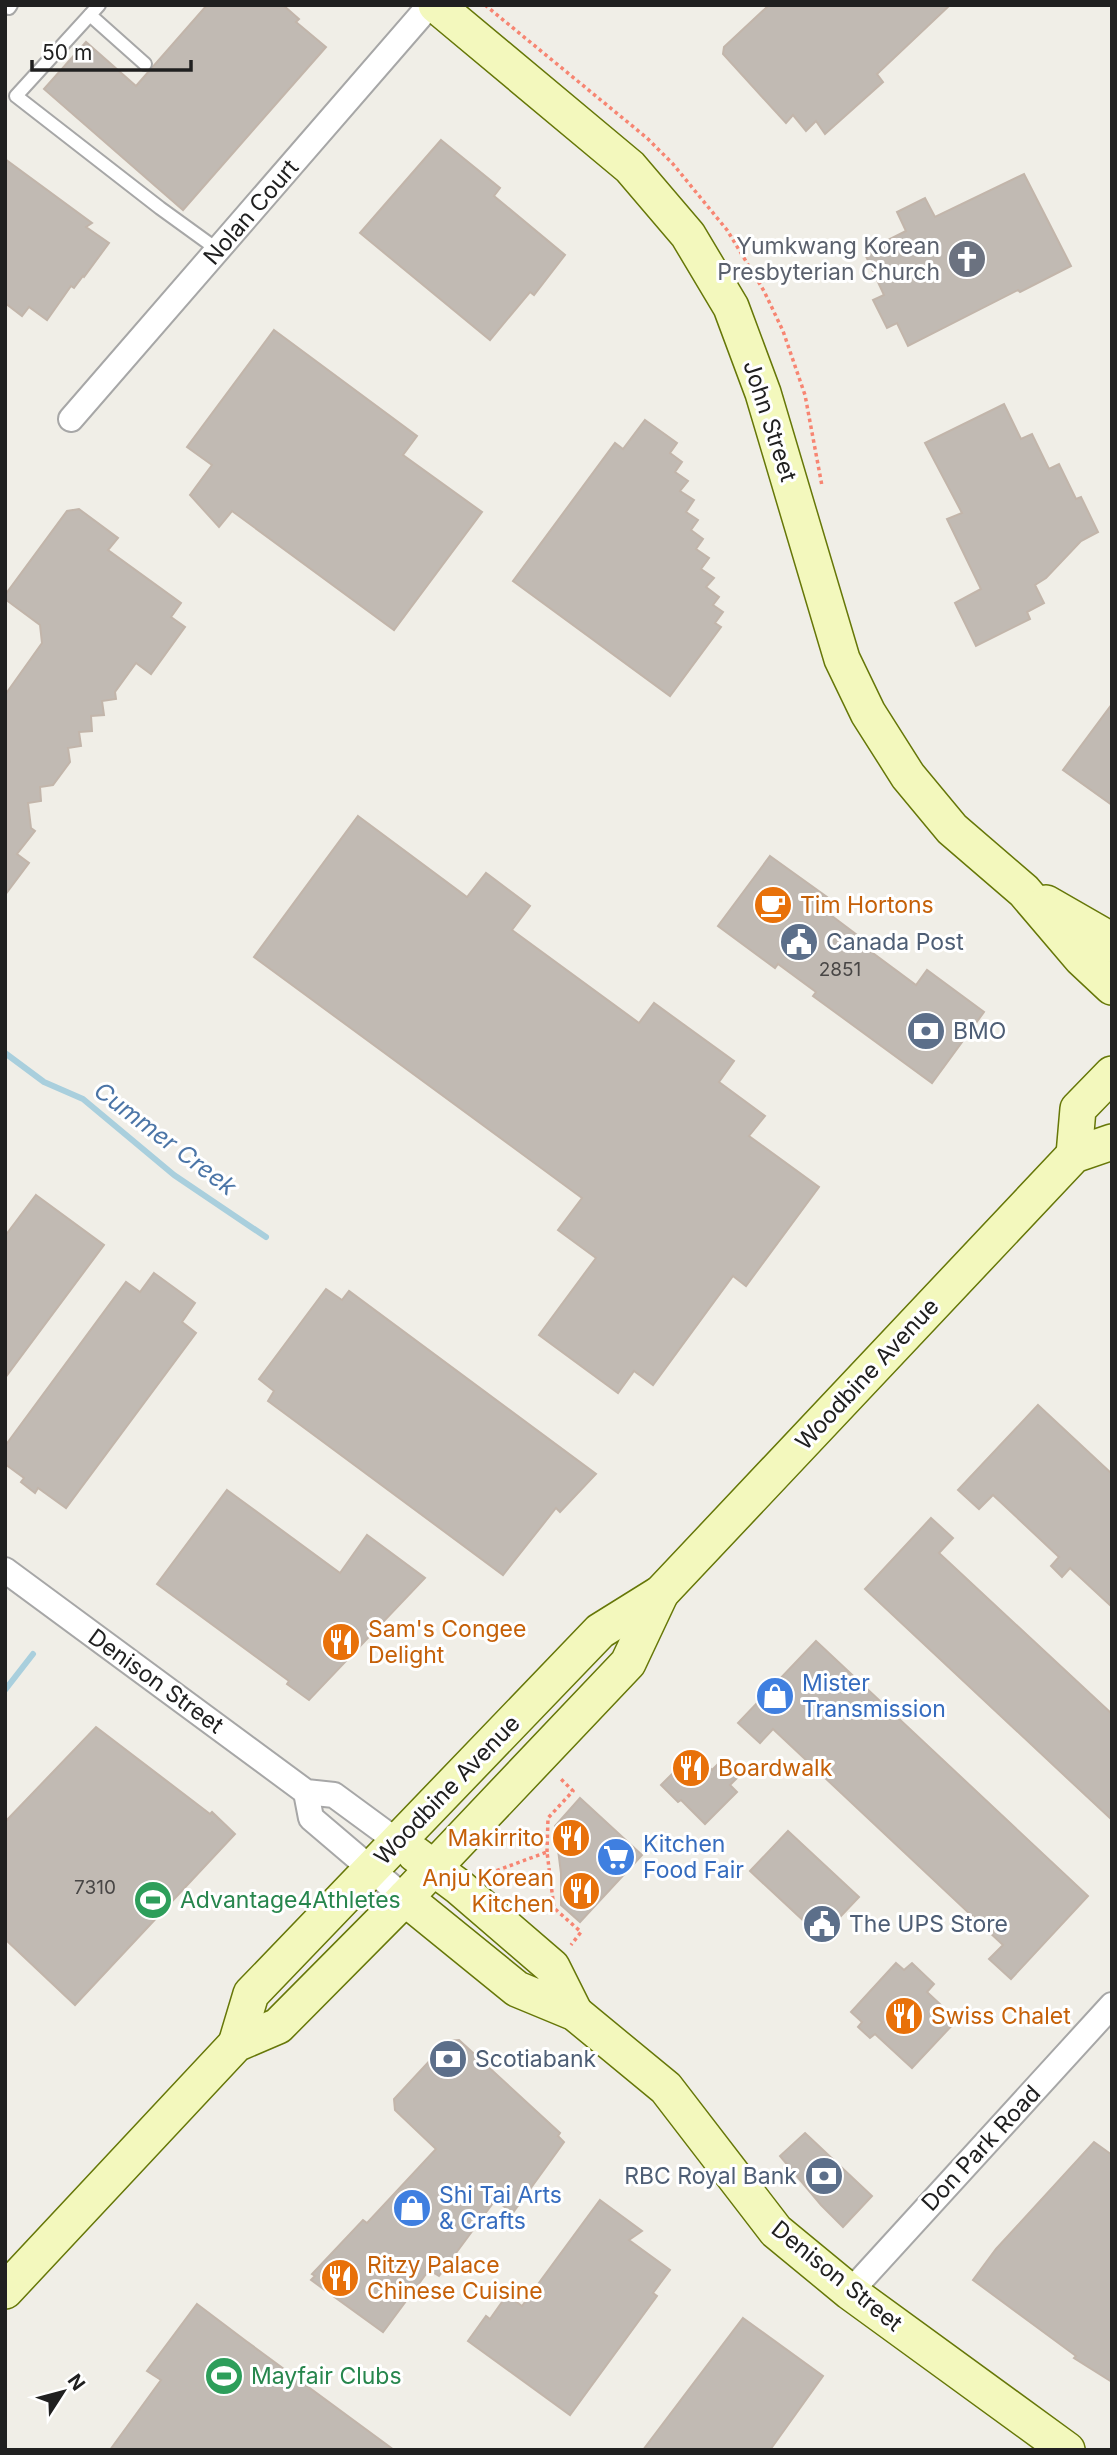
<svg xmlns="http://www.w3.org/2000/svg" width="1117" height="2455" font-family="Inter,sans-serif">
  <rect width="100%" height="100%" fill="#f0eee7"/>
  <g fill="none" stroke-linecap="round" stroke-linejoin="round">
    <g stroke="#a9cfdd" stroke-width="6">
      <path d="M5 1053 44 1082 83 1099 174 1175 266 1237"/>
      <path d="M5 1690 33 1654"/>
    </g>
  </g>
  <g fill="#c1bab3" stroke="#c2b5aa" stroke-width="2">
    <path d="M207 5H283L299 19 296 22 326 47 183 210 44 89 86 42 136 86Z"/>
    <path d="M769 5H950L877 74 883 82 825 134 816 121 806 131 793 115 786 123 723 54 724 47Z"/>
    <path d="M441 140 500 188 494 196 565 255 534 295 530 292 490 340 360 233Z"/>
    <path d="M5 159 92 223 86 227 109 243 84 277 83 276 74 288 71 286 47 320 29 307 22 316 5 303Z"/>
    <path d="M1024 174 1071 266 1020 292 1018 290 908 346 897 323 887 328 873 300 884 295 864 252 906 231 897 212 925 198 935 217Z"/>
    <path d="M274 330 417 436 403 455 482 512 394 630 232 511 219 527 190 495 212 465 187 447Z"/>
    <path d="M1004 404 1021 439 1032 434 1049 469 1059 464 1076 499 1081 497 1098 532 1081 541 1046 578 1035 585 1044 603 1027 612 1030 619 976 646 955 603 981 589 947 519 962 513 925 443Z"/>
    <path d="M645 420 677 443 670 453 682 462 675 472 688 481 680 491 694 500 686 512 698 520 691 530 703 539 696 549 709 558 701 569 714 578 706 587 719 597 713 605 723 612 715 623 721 627 670 696 513 581 615 443 623 449Z"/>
    <path d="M79 509 118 538 108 550 181 603 171 617 185 627 151 674 136 663 115 692 116 699 102 701 104 715 91 716 92 731 79 732 81 746 68 748 70 762 53 785 40 787 41 801 28 803 31 828 35 831 17 854 29 863 5 895V695L42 643 40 625 5 599V595L67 511Z"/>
    <path d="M1112 704V805L1063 770Z"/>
    <path d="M358 816 467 897 486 873 530 906 512 930 639 1023 654 1003 734 1061 719 1082 765 1116 749 1136 819 1187 746 1286 733 1276 653 1385 634 1371 618 1393 539 1335 596 1258 558 1230 582 1198 254 957Z"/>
    <path d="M770 856 827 897 820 907 865 941 862 945 916 985 927 970 984 1012 932 1083 813 996 816 992 778 964 775 968 718 926Z"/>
    <path d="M36 1195 104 1245 5 1378V1236Z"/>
    <path d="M154 1273 195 1303 182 1322 196 1333 66 1508 38 1488 35 1493 21 1482 24 1478 5 1464V1446L126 1282 140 1292Z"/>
    <path d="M326 1289 342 1300 349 1291 596 1474 560 1512 556 1508 503 1575 268 1401 274 1391 259 1379Z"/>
    <path d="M1038 1405 1112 1474V1607L1070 1568 1062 1577 1051 1566 1059 1557 993 1495 979 1509 958 1490Z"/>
    <path d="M227 1490 340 1573 367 1535 425 1578 309 1700 287 1684 289 1681 157 1584Z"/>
    <path d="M931 1518 953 1538 939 1553 1112 1714V1820L865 1589Z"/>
    <path d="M816 1641 1088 1896 1011 1979 989 1959 1003 1945 773 1729 760 1743 738 1723Z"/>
    <path d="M96 1727 210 1814 212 1812 235 1834 75 2005 5 1939V1822Z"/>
    <path d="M694 1752 712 1770 722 1760 739 1776 730 1785 737 1792 705 1824 681 1800 678 1802 661 1785Z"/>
    <path d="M580 1798 642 1855 580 1922 561 1905V1873L555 1826Z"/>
    <path d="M788 1831 859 1897 821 1937 750 1871Z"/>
    <path d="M896 1963 904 1970 912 1963 934 1984 927 1992 957 2020 912 2068 875 2034 870 2038 858 2027 862 2022 851 2012Z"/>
    <path d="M459 2040 560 2133 558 2136 564 2142 512 2214 496 2199 439 2276 429 2270 383 2332 311 2280 315 2276 312 2274 363 2220 367 2223 436 2149 395 2110 394 2099 448 2041Z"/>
    <path d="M805 2133 872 2196 843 2227 821 2205 780 2156Z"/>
    <path d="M1094 2142 1112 2155V2382L1074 2358 1076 2356 973 2280 996 2249Z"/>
    <path d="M600 2200 642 2231 629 2240 670 2270 653 2293 657 2296 570 2415 468 2341 486 2316 490 2319 507 2295 522 2306Z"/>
    <path d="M197 2304 246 2341 394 2450H110L161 2380 147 2371Z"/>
    <path d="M743 2318 823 2376 770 2450H643Z"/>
  </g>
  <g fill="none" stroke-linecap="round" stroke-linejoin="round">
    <defs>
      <g id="lane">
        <path d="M99 5 16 96 160 208 218 250"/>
        <path d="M5 6 9 8 11 5"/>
        <path d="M90 15 145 64"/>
      </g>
      <g id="street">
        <path d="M71 419 430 5"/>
        <path d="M5 1570 306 1792 334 1795 398 1842"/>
        <path d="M306 1792 311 1818 405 1898"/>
        <path d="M850 2292 1112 2005"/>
      </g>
      <g id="secondary">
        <path d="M436 5 630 167 688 235 731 307 763 393 842 659 868 713 908 776 952 829 1024 891 1081 958 1112 987"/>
        <path d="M1046 903 1100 934 1112 944"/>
        <path d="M1074 1155 1078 1109 1112 1074"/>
        <path d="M415 1854 459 1887 552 1967 575 2013"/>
        <path d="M405 1898 517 1989 575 2013 666 2088 776 2231 850 2292 1067 2450"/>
        <path d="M236 2044 251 1994 600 1631 661 1593 1074 1155 1112 1142"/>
        <path d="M5 2291 236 2044 278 2026 405 1898 628 1663 661 1593"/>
      </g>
    </defs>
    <use href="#lane" stroke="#a7a7a7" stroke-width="16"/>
    <use href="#street" stroke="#a7a7a7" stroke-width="28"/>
    <use href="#secondary" stroke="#667708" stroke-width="38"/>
    <g stroke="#f78572" stroke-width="3.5" stroke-dasharray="3.5 3.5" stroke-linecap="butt">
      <path d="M485 5 647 138 673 164 727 230 764 291 783 331 805 395 822 486"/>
      <path d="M547 1852 548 1818 573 1791 561 1779"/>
      <path d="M490 1873 547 1852 554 1908 581 1932 571 1945"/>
    </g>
    <use href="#lane" stroke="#fff" stroke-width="12"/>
    <use href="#street" stroke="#fff" stroke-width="24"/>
    <use href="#secondary" stroke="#f3f8bd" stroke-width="35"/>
  </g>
  <defs>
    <symbol id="church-disc" viewBox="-11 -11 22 22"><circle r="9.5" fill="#6b7280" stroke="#fff"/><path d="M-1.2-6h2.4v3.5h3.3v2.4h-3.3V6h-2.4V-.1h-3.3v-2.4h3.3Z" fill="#fff"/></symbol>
    <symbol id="cafe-disc" viewBox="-11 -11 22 22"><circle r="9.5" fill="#e8710a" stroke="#fff"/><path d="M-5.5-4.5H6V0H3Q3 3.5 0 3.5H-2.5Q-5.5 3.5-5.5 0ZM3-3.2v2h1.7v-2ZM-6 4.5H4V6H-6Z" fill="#fff"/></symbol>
    <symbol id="civic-disc" viewBox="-11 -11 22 22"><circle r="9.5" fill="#5c6f8a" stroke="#fff"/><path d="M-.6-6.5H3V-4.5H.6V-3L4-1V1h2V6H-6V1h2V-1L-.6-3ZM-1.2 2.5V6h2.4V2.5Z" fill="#fff"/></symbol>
    <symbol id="bank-disc" viewBox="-11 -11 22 22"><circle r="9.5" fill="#5c6f8a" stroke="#fff"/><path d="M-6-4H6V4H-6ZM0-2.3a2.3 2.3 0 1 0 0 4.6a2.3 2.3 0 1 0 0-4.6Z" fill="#fff"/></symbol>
    <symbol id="restaurant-disc" viewBox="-11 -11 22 22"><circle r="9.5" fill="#e8710a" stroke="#fff"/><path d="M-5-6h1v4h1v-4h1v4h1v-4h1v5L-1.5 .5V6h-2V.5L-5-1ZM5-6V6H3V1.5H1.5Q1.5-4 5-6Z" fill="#fff"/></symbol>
    <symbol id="shop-disc" viewBox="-11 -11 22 22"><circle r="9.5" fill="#3f7fe0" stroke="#fff"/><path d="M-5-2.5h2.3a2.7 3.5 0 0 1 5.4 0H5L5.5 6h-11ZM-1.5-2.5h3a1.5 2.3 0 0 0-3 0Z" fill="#fff"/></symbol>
    <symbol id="supermarket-disc" viewBox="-11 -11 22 22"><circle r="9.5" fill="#3f7fe0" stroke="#fff"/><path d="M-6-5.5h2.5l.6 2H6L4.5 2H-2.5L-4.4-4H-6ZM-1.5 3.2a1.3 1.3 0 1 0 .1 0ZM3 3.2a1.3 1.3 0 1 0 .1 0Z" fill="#fff"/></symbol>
    <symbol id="stadium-disc" viewBox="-11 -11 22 22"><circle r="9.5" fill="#2e9e5b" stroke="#fff"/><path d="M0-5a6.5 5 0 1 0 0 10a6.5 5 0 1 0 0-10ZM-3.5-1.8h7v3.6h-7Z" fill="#fff"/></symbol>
  </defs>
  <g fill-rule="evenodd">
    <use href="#church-disc" x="945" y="237" width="44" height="44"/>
    <use href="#cafe-disc" x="751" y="883" width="44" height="44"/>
    <use href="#civic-disc" x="777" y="920" width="44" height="44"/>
    <use href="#bank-disc" x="904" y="1009" width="44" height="44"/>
    <use href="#restaurant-disc" x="319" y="1620" width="44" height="44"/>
    <use href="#shop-disc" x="753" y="1674" width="44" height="44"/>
    <use href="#restaurant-disc" x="669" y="1746" width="44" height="44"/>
    <use href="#restaurant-disc" x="549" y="1816" width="44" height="44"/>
    <use href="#supermarket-disc" x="594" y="1835" width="44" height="44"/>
    <use href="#restaurant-disc" x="559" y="1869" width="44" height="44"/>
    <use href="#stadium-disc" x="131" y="1878" width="44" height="44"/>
    <use href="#civic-disc" x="800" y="1902" width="44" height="44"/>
    <use href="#restaurant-disc" x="882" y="1994" width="44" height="44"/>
    <use href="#bank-disc" x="426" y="2037" width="44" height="44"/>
    <use href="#bank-disc" x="802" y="2154" width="44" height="44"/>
    <use href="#shop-disc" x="390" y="2186" width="44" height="44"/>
    <use href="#restaurant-disc" x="318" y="2256" width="44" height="44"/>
    <use href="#stadium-disc" x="202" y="2354" width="44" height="44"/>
  </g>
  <g text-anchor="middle" stroke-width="6" stroke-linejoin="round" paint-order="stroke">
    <g font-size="19" fill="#484645">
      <text x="840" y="976">2851</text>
      <text x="95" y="1894">7310</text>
    </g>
    <g font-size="23" fill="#202020" stroke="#fff">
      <text transform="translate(251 212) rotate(-49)" y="8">Nolan Court</text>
      <text transform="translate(770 421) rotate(72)" y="8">John Street</text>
      <text transform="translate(867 1374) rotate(-47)" y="8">Woodbine Avenue</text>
      <text transform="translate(156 1681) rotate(36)" y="8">Denison Street</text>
      <text transform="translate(447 1790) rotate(-46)" y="8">Woodbine Avenue</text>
      <text transform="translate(981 2148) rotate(-47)" y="8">Don Park Road</text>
      <text transform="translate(837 2276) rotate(39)" y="8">Denison Street</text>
    </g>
    <g font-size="23" fill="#5b616d" stroke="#fff" text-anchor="end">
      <text x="940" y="254">Yumkwang Korean<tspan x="940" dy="26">Presbyterian Church</tspan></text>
    </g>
    <g font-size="23" fill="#c56008" stroke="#fff" text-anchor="start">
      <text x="800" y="913">Tim Hortons</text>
      <text x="368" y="1637">Sam's Congee<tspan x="368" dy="26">Delight</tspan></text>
      <text x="718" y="1776">Boardwalk</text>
      <text x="544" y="1846" text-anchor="end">Makirrito</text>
      <text x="554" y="1886" text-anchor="end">Anju Korean<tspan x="554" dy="26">Kitchen</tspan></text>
      <text x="931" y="2024">Swiss Chalet</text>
      <text x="367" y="2273">Ritzy Palace<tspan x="367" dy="26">Chinese Cuisine</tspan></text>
    </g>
    <g font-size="23" fill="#4e5e75" stroke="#fff" text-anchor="start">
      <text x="826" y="950">Canada Post</text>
      <text x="953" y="1039">BMO</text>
      <text x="849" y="1932">The UPS Store</text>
      <text x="475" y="2067">Scotiabank</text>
      <text x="797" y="2184" text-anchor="end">RBC Royal Bank</text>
    </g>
    <g font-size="23" fill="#366cbe" stroke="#fff" text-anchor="start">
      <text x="802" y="1691">Mister<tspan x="802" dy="26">Transmission</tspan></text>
      <text x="643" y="1852">Kitchen<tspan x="643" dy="26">Food Fair</tspan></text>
      <text x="439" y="2203">Shi Tai Arts<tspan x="439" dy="26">&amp; Crafts</tspan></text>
    </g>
    <g font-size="23" fill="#27864d" stroke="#fff" text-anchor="start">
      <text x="180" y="1908">Advantage4Athletes</text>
      <text x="251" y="2384">Mayfair Clubs</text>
    </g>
    <g font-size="24" font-style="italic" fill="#4b75a7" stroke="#fff">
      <text transform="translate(165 1139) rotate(37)" y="8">Cummer Creek</text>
    </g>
  </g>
  <rect width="1117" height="2455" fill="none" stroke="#202020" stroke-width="14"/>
  <g transform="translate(63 2392) rotate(54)" stroke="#ffffff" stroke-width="5" paint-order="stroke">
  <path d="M0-5L12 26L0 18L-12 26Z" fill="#202020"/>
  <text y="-10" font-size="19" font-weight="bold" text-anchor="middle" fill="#202020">N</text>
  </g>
  <path d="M32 60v10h159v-10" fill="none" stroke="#202020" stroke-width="3.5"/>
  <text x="42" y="60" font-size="21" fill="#202020" stroke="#ffffff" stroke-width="5" paint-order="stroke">50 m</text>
</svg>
